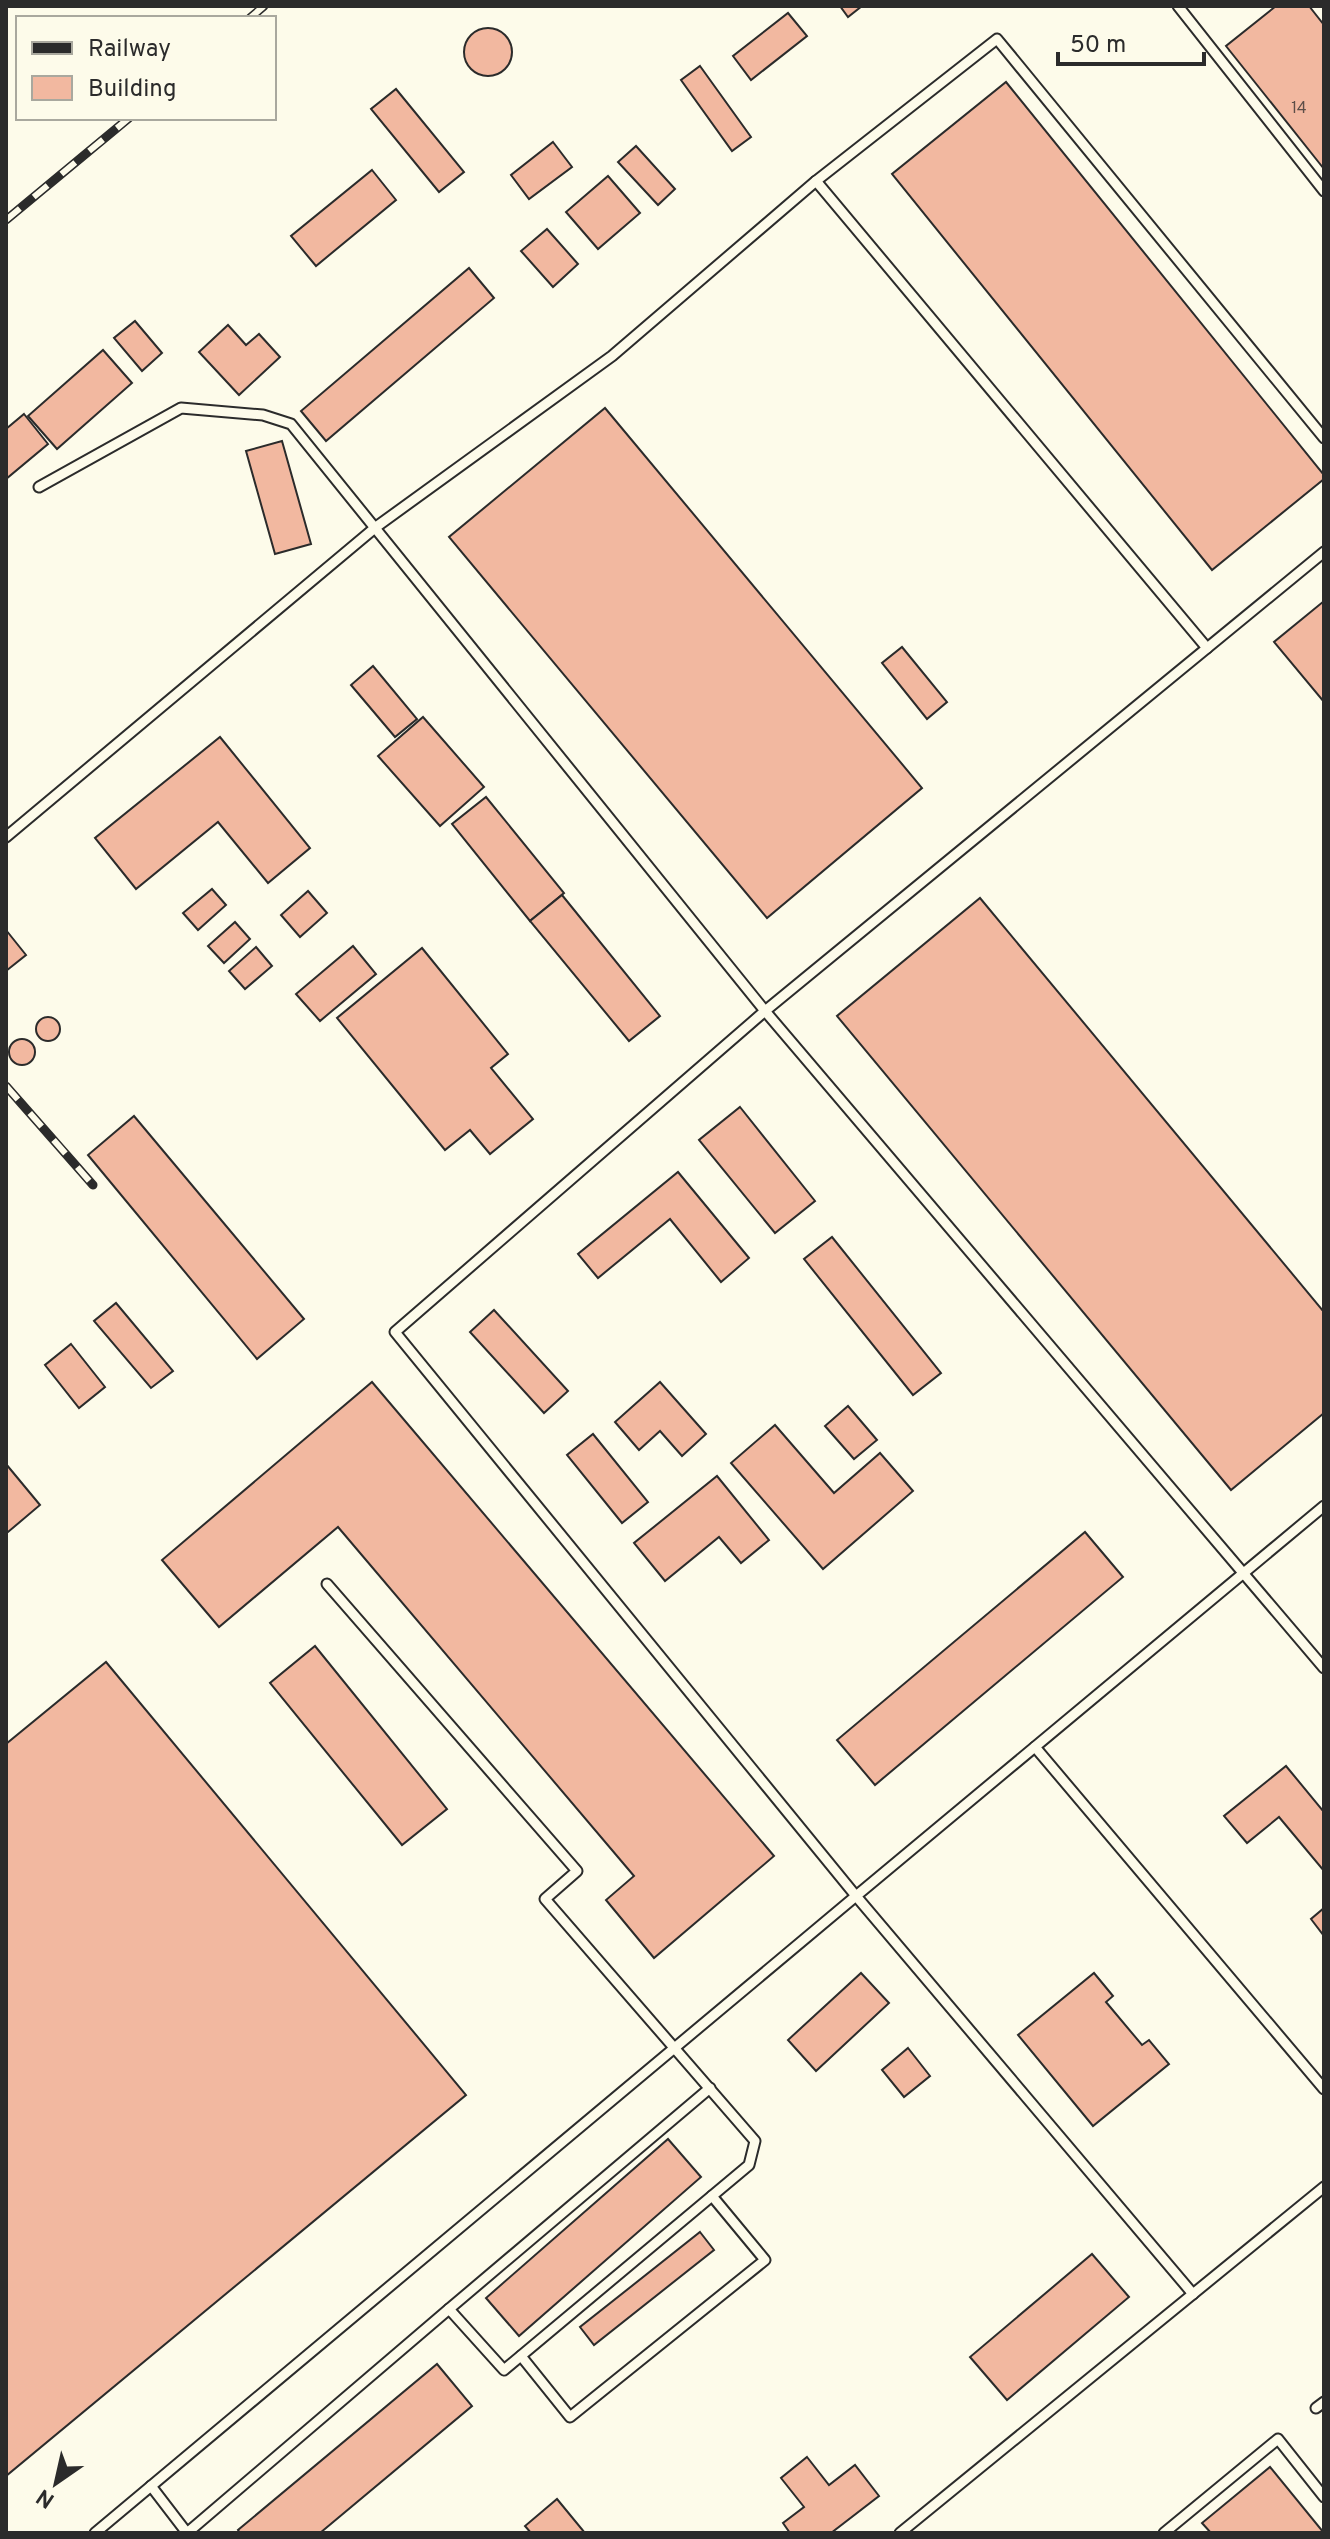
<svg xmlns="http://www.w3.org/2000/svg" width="1330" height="2539" font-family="Overpass,sans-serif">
  <rect width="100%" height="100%" fill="#fdfbea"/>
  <g fill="#f2b8a0" stroke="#2b2b2b" stroke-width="2">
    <path d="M840 6H862L848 17Z"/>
    <path d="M1276 6H1309L1324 25V169L1226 46Z"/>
    <path d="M788 13 807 36 751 80 733 56Z"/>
    <circle cx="488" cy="52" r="24"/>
    <path d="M700 66 751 137 732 151 681 80Z"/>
    <path d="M1006 82 1324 475V479L1212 570 892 174Z"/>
    <path d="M396 89 464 172 439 192 371 109Z"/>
    <path d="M553 142 572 167 529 199 511 175Z"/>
    <path d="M636 146 675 189 658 205 618 162Z"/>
    <path d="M372 170 396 200 316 266 291 236Z"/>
    <path d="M608 176 640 213 598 249 566 212Z"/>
    <path d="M547 229 578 264 553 287 521 251Z"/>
    <path d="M469 268 494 298 326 441 301 411Z"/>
    <path d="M135 321 162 353 142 371 114 338Z"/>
    <path d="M228 325 246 345 259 334 280 357 239 395 199 352Z"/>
    <path d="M103 350 132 383 57 449 28 416Z"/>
    <path d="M605 408 922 788 767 918 449 537Z"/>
    <path d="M24 414 48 444 6 479V429Z"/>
    <path d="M282 441 311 544 275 554 246 451Z"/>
    <path d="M1324 601V702L1274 642Z"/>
    <path d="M902 647 947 702 927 719 882 663Z"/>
    <path d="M373 666 417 719 395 737 351 685Z"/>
    <path d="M423 717 484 787 440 826 378 756Z"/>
    <path d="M220 737 310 848 268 883 218 822 136 889 95 838Z"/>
    <path d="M486 797 564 893 530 921 452 824Z"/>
    <path d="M212 889 226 905 198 930 183 913Z"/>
    <path d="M308 891 327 913 300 937 281 915Z"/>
    <path d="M562 895 660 1016 629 1041 530 921Z"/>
    <path d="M980 898 1324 1312V1413L1231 1490 837 1016Z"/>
    <path d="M235 922 250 939 224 963 208 946Z"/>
    <path d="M6 930 26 955 6 971Z"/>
    <path d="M353 946 376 974 320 1021 296 994Z"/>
    <path d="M256 947 272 966 245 989 229 971Z"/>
    <path d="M422 948 508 1054 491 1068 533 1119 490 1154 470 1130 445 1150 337 1018Z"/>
    <circle cx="48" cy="1029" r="12"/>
    <circle cx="22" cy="1052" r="13"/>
    <path d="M740 1107 815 1201 775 1233 699 1140Z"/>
    <path d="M134 1116 304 1319 257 1359 88 1155Z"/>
    <path d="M678 1172 749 1258 721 1282 670 1219 598 1278 578 1254Z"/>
    <path d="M832 1237 941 1373 913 1395 804 1259Z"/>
    <path d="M116 1303 173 1371 151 1388 94 1321Z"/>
    <path d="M494 1310 568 1391 544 1413 470 1332Z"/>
    <path d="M71 1344 105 1387 79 1408 45 1365Z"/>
    <path d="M372 1382 774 1856 654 1958 606 1900 634 1876 338 1527 219 1627 162 1560Z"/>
    <path d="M660 1382 706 1434 682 1456 660 1431 639 1450 615 1422Z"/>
    <path d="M848 1406 877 1440 854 1459 825 1426Z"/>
    <path d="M775 1425 834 1493 880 1453 913 1491 823 1569 731 1463Z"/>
    <path d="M593 1434 648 1502 622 1523 567 1455Z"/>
    <path d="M6 1464 40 1505 8 1532 6 1530Z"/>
    <path d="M717 1476 769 1540 741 1563 719 1537 665 1581 634 1543Z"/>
    <path d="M1085 1532 1123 1577 875 1785 837 1740Z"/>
    <path d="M315 1646 447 1809 402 1845 270 1683Z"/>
    <path d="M106 1662 466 2095 6 2476V1744Z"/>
    <path d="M1286 1766 1324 1812V1871L1279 1817 1247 1843 1224 1816Z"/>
    <path d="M1324 1908V1936L1311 1919Z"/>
    <path d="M861 1973 889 2003 816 2071 788 2040Z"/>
    <path d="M1094 1973 1113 1996 1106 2002 1142 2045 1149 2040 1169 2064 1093 2126 1018 2035Z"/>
    <path d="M908 2048 930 2076 904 2097 882 2070Z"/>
    <path d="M668 2139 701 2177 519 2336 486 2298Z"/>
    <path d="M700 2232 714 2250 594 2345 580 2327Z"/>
    <path d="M1092 2254 1129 2297 1007 2400 970 2357Z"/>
    <path d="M437 2364 472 2406 320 2533H240L238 2530Z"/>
    <path d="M807 2457 829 2485 855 2465 879 2496 831 2533H790L783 2523 804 2507 781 2478Z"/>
    <path d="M1270 2467 1324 2533H1211L1202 2523Z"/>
    <path d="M557 2499 585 2533H531L525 2526Z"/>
  </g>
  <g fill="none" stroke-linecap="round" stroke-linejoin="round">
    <defs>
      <g id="service">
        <path d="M1178 6 1324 191"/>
        <path d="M816 181 1207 648"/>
        <path d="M39 487 181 408 263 415 291 424 765 1011 1324 1668"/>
        <path d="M6 837 376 527 612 356 816 181 997 39 1324 438"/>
        <path d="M1035 1747 1324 2089"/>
        <path d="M1193 2294 856 1896 1324 1506"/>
        <path d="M449 2309 710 2088"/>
        <path d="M521 2356 570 2417 765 2260 712 2196"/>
        <path d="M1316 2408 1324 2402"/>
        <path d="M151 2486 187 2533"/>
        <path d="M95 2533 856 1896 395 1332 765 1011 1324 552"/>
        <path d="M187 2533 449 2309 504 2370 749 2165 755 2141 545 1899 577 1871 327 1584"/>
        <path d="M900 2533 1324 2187"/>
        <path d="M1164 2533 1278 2439 1324 2497"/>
      </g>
    </defs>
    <use href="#service" stroke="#2b2b2b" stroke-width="13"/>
    <use href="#service" stroke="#fdfbea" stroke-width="9"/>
    <defs>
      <g id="rail">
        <path d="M250 18 264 6"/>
        <path d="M6 220 129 118"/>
        <path d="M6 1086 93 1185"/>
      </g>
    </defs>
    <use href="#rail" stroke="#2b2b2b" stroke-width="9"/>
    <use href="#rail" stroke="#fdfbea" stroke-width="6" stroke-dasharray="18" stroke-linecap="butt"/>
  </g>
  <g text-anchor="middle" stroke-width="6" stroke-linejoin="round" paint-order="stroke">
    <g font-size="16" fill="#5d4e48">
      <text x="1299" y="113">14</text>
    </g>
  </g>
  <rect width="1330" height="2539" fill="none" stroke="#2b2b2b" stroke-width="16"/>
  <rect x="16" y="16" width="260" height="104" fill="#fdfbea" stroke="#a9a89e" stroke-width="2"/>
  <rect x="32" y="42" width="40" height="12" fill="#2b2b2b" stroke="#a9a89e" stroke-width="2"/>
  <text x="88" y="56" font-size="24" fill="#2b2b2b">Railway</text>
  <rect x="32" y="76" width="40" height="24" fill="#f2b8a0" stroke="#a9a89e" stroke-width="2"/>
  <text x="88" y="96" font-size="24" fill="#2b2b2b">Building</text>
  <g transform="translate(56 2483) rotate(214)" stroke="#fdfbea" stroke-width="6" paint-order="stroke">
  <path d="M0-6L14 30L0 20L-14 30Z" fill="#2b2b2b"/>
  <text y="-12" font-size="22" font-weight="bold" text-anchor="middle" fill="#2b2b2b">N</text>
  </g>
  <path d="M1058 52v12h146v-12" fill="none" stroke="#2b2b2b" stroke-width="4"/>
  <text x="1070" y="52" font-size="24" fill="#2b2b2b" stroke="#fdfbea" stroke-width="6" paint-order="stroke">50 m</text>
</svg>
